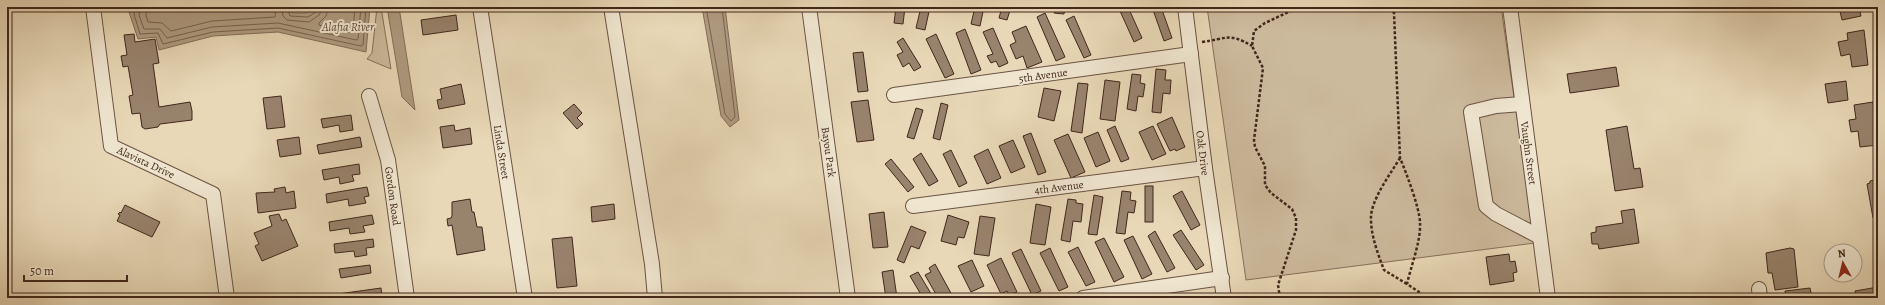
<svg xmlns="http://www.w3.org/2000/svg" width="1885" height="305" font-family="Alegreya,serif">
  <rect width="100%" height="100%" fill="#e8d8b7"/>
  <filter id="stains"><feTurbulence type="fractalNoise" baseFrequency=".005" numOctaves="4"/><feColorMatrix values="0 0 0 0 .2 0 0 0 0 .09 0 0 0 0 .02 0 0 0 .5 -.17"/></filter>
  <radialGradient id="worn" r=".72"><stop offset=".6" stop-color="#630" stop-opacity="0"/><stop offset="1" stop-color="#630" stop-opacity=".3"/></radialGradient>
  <g fill="#ccba9d" stroke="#86705c">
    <path d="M377 7H381L391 69 367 59 372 53Z"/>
    <path d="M1207 7H1501L1535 243 1246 280Z"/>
  </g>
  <g fill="#af9c82" stroke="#836d59">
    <path d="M133 7H291L292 13H307L316 7H370L366 52 278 32 213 36 159 50 156 37 138 39 129 12Z"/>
    <path d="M387 7H399L415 110 402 97Z"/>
    <path d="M702 7H725L739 120 730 127 721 116Z"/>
  </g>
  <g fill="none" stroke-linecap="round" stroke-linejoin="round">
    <g stroke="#78624f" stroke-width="1">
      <path d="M136 7 134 14 140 34 158 33 163 44 213 32 278 28 361 46 363 45 366 7"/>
      <path d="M141 7 139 15 144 29H160L167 38 212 27 278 23 356 40 358 39 361 7"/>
      <path d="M147 7 146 15 148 22 162 23 171 31 212 21 275 17 276 7"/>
      <path d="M282 7 283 16 287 20 309 22 319 15 323 7"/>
      <path d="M287 7 290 16 308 17 316 12 318 7"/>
      <path d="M329 7 326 16 319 23V25L351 33 353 31 355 7"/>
      <path d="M706 7 725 114 731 121 735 117 722 7"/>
    </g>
  </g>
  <g fill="#98836d" stroke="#41271c">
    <path d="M896 7H905L903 24 894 23Z"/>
    <path d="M921 7H930L925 30 916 28Z"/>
    <path d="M975 7H984L980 26 971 24Z"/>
    <path d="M1002 7H1011L1007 20 999 18Z"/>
    <path d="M1024 7H1039V11Z"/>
    <path d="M1055 7H1065L1064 14 1054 13Z"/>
    <path d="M1128 7 1142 38 1134 42 1120 11Z"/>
    <path d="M1152 7H1161L1172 38 1164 41Z"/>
    <path d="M1839 7H1859L1861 16 1842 20Z"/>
    <path d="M1045 13 1065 57 1056 61 1037 17Z"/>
    <path d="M456 15 458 30 423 35 421 20Z"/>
    <path d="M1074 16 1091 55 1084 58 1066 20Z"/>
    <path d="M1026 26 1042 62 1027 68 1023 56 1016 59 1010 45 1016 42 1012 32Z"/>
    <path d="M993 28 1008 63 999 67 996 61 991 63 987 56 993 54 983 32Z"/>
    <path d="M965 29 981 70 971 74 956 33Z"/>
    <path d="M1864 30 1868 65 1852 67 1850 54 1841 56 1838 42 1848 40 1847 33Z"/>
    <path d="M134 34 135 42 155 39 159 63 153 64 159 107 190 102 192 111V120L160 124 158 127 145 129 142 127 140 113 132 114 129 96 133 95 128 66 123 67 121 56 127 55 124 35Z"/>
    <path d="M936 34 954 74 945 78 926 39Z"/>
    <path d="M903 38 921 67 914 71 909 63 903 67 897 55 903 52 897 42Z"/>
    <path d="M863 52 868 91 858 92 853 53Z"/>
    <path d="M1616 67 1619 86 1570 93 1567 74Z"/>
    <path d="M1156 69 1166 70 1165 80H1171L1170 94 1163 93 1161 113 1152 112Z"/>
    <path d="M1132 74 1141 75 1140 83 1145 84 1143 97 1138 96 1136 111 1127 109Z"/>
    <path d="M1105 80 1120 82 1115 121 1100 119Z"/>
    <path d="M1846 81 1848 100 1828 103 1825 84Z"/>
    <path d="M1078 83 1088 84 1082 133 1071 131Z"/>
    <path d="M461 84 465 104 439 109 437 100 442 99 440 89Z"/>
    <path d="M1044 88 1061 91 1054 121 1038 117Z"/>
    <path d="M281 96 285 127 267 129 263 98Z"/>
    <path d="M868 100 874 140 857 142 851 102Z"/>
    <path d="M1873 102 1875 115H1878V145L1860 147 1858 131 1851 132 1849 120 1856 119 1854 105Z"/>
    <path d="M941 103 948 105 940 140 933 138Z"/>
    <path d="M574 104 582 113 577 118 583 124 577 129 563 113Z"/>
    <path d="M916 108 923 110 914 139 907 137Z"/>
    <path d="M351 115 353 130 340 132 339 125 323 128 321 119Z"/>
    <path d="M1172 117 1185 147 1176 151 1175 149 1170 151 1157 124Z"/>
    <path d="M454 125 455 131 470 128 472 144 443 148 440 127Z"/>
    <path d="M1115 126 1129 159 1121 162 1107 130Z"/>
    <path d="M1153 126 1166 154 1152 160 1139 132Z"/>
    <path d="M1627 126 1634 169 1640 168 1643 187 1615 191 1606 130Z"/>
    <path d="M1098 132 1110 161 1096 167 1084 138Z"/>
    <path d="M1031 133 1046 172 1038 175 1023 136Z"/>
    <path d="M1068 134 1085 172 1071 178 1054 140Z"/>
    <path d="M299 137 301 154 280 157 277 140Z"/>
    <path d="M360 137 362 147 319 154 317 145Z"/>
    <path d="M1013 140 1025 167 1011 173 999 146Z"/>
    <path d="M988 149 1001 178 987 184 974 156Z"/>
    <path d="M951 150 967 183 959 187 943 154Z"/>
    <path d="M921 153 938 181 929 186 913 159Z"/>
    <path d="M891 159 914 187 908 192 885 164Z"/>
    <path d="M359 164 360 174 352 175 354 181 340 184 339 177 324 180 322 170Z"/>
    <path d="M1878 179V217L1873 218 1867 184 1870 183V181Z"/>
    <rect x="1145" y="186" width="8" height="36"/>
    <path d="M285 187 286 193 294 191 296 208 258 213 256 193 275 192 274 189Z"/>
    <path d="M367 187 369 196 364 197 366 203 349 206 348 199 327 203 326 194Z"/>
    <path d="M1122 191 1131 192 1130 200 1136 201 1134 213 1128 212 1125 234 1116 233Z"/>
    <path d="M1182 191 1200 225 1191 230 1173 196Z"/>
    <path d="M1094 195 1103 197 1097 235 1088 234Z"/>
    <path d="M470 199 472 212H474L477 227H482L485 250 457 255 452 225 448 226 447 219 451 218 452 216V202Z"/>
    <path d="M1068 199 1076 200V203L1083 204 1081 222 1073 221 1070 242 1061 240Z"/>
    <path d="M614 204 615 219 592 222 591 207Z"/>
    <path d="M1036 204 1051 207 1045 245 1030 243Z"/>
    <path d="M125 205 160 222 152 237 117 221 120 215 118 214 120 212 121 213Z"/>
    <path d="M1634 209 1639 243 1599 249 1598 244H1592L1591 233 1596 232V227L1623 223 1621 211Z"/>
    <path d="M884 212 888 247 873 248 869 214Z"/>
    <path d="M279 214 282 221 286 219 298 246 262 261 255 246 259 244 254 233 272 226 269 216Z"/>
    <path d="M372 215 374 224 363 226 365 232 350 234 349 228 330 231 329 222Z"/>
    <path d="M948 215 969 222 964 238 958 237 956 245 941 241Z"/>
    <path d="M980 216 995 218 989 256 974 254Z"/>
    <path d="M911 226 926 232 919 249 911 246 904 263 897 260Z"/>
    <path d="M1181 230 1204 265 1196 270 1173 235Z"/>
    <path d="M1155 231 1175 268 1167 272 1148 236Z"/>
    <path d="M1133 236 1152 274 1142 279 1124 240Z"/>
    <path d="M572 237 577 286 557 288 552 239Z"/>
    <path d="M1104 238 1124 277 1114 282 1095 242Z"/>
    <path d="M373 239 374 247 366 248 367 255 355 257 354 251 335 253 334 244Z"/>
    <path d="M1078 247 1095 282 1086 286 1068 252Z"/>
    <path d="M1050 248 1068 287 1059 291 1040 253Z"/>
    <path d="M1790 248 1794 249 1798 287 1775 290 1772 273H1768L1766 253Z"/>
    <path d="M1021 249 1041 291 1032 295 1012 253Z"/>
    <path d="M1509 254 1510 262 1515 261 1517 272 1513 273 1514 281 1490 285 1486 257Z"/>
    <path d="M1001 258 1017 292 1009 295 1007 291 1001 294 987 265Z"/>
    <path d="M972 260 984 286 971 292 958 266Z"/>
    <path d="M935 264 952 295 947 298H945L942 293 937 296 925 275 931 272 929 268Z"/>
    <path d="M370 265 371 273 341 278 339 269Z"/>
    <path d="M893 270 897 298H886L882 272Z"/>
    <path d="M918 272 933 297 930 298H923L910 276Z"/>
    <path d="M1878 287V298H1856L1855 291Z"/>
    <path d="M381 288 382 297 338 298V294Z"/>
    <path d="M1810 288 1812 298H1786L1785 291Z"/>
  </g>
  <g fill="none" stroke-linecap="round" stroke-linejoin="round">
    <defs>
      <g id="minor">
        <path d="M93 7 111 146 213 194 227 298"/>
        <path d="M480 7 525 298"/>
        <path d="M611 7 652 264 655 298"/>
        <path d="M809 7 848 298"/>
        <path d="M1185 7 1205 168 1224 298"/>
        <path d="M1510 7 1548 298"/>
        <path d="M894 95 1191 54"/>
        <path d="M369 96 388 160 407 298"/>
        <path d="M1522 104 1496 106 1471 112 1486 206 1496 214 1540 237"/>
        <path d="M913 206 1205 168"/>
        <path d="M1759 289 1760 298"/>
        <path d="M1083 298 1222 278"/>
      </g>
    </defs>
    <use href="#minor" stroke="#6b5343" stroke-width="16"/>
    <g stroke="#41271c" stroke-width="2.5" stroke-dasharray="3 2" stroke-linecap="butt">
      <path d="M1391 7 1394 13 1400 158C1406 172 1420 209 1420 223 1421 241 1411 266 1407 284L1428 298"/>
      <path d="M1202 42C1226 39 1229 32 1252 46"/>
      <path d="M1400 158C1391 173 1370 201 1371 219 1371 236 1378 254 1384 270L1407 284"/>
      <path d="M1280 298 1278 285 1296 230V218L1292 209 1271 193 1265 185V166L1255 147 1254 140 1263 68 1252 46 1254 31 1265 23 1299 7"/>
    </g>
    <use href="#minor" stroke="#f0e6d0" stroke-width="14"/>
  </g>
  <g text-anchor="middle" stroke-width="4" stroke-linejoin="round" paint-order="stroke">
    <g font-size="11" fill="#41271c" stroke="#f0e6d0">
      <text transform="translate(1043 75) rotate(-8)" y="4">5th Avenue</text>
      <text transform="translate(502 152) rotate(81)" y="4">Linda Street</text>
      <text transform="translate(829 152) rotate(82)" y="4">Bayou Park</text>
      <text transform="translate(1203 153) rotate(83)" y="4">Oak Drive</text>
      <text transform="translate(1529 153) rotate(82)" y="4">Vaughn Street</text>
      <text transform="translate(146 162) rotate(25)" y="4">Alavista Drive</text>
      <text transform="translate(1059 187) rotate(-7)" y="4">4th Avenue</text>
      <text transform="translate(393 196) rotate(82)" y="4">Gordon Road</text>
    </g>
    <g font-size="12" font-style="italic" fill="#624a3b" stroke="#f0e6d0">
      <text x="348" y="31">Alafia River</text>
    </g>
  </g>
  <rect width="1885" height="305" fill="none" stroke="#e8d8b7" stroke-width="24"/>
  <rect x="8" y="8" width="1869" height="289" fill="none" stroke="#41271c" stroke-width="2"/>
  <rect x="12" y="12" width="1861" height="281" fill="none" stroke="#41271c"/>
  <g transform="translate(1843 263) rotate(352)"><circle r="19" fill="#f0e6d0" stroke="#aa9a88"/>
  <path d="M0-3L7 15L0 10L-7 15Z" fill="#8f2418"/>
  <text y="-6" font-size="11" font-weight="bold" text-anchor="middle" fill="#41271c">N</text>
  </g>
  <path d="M24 275v6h103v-6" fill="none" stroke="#41271c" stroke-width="2"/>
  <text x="30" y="275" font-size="12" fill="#41271c" stroke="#f0e6d0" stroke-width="3" paint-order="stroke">50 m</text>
  <rect width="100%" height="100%" filter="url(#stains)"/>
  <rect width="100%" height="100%" fill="url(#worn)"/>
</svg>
